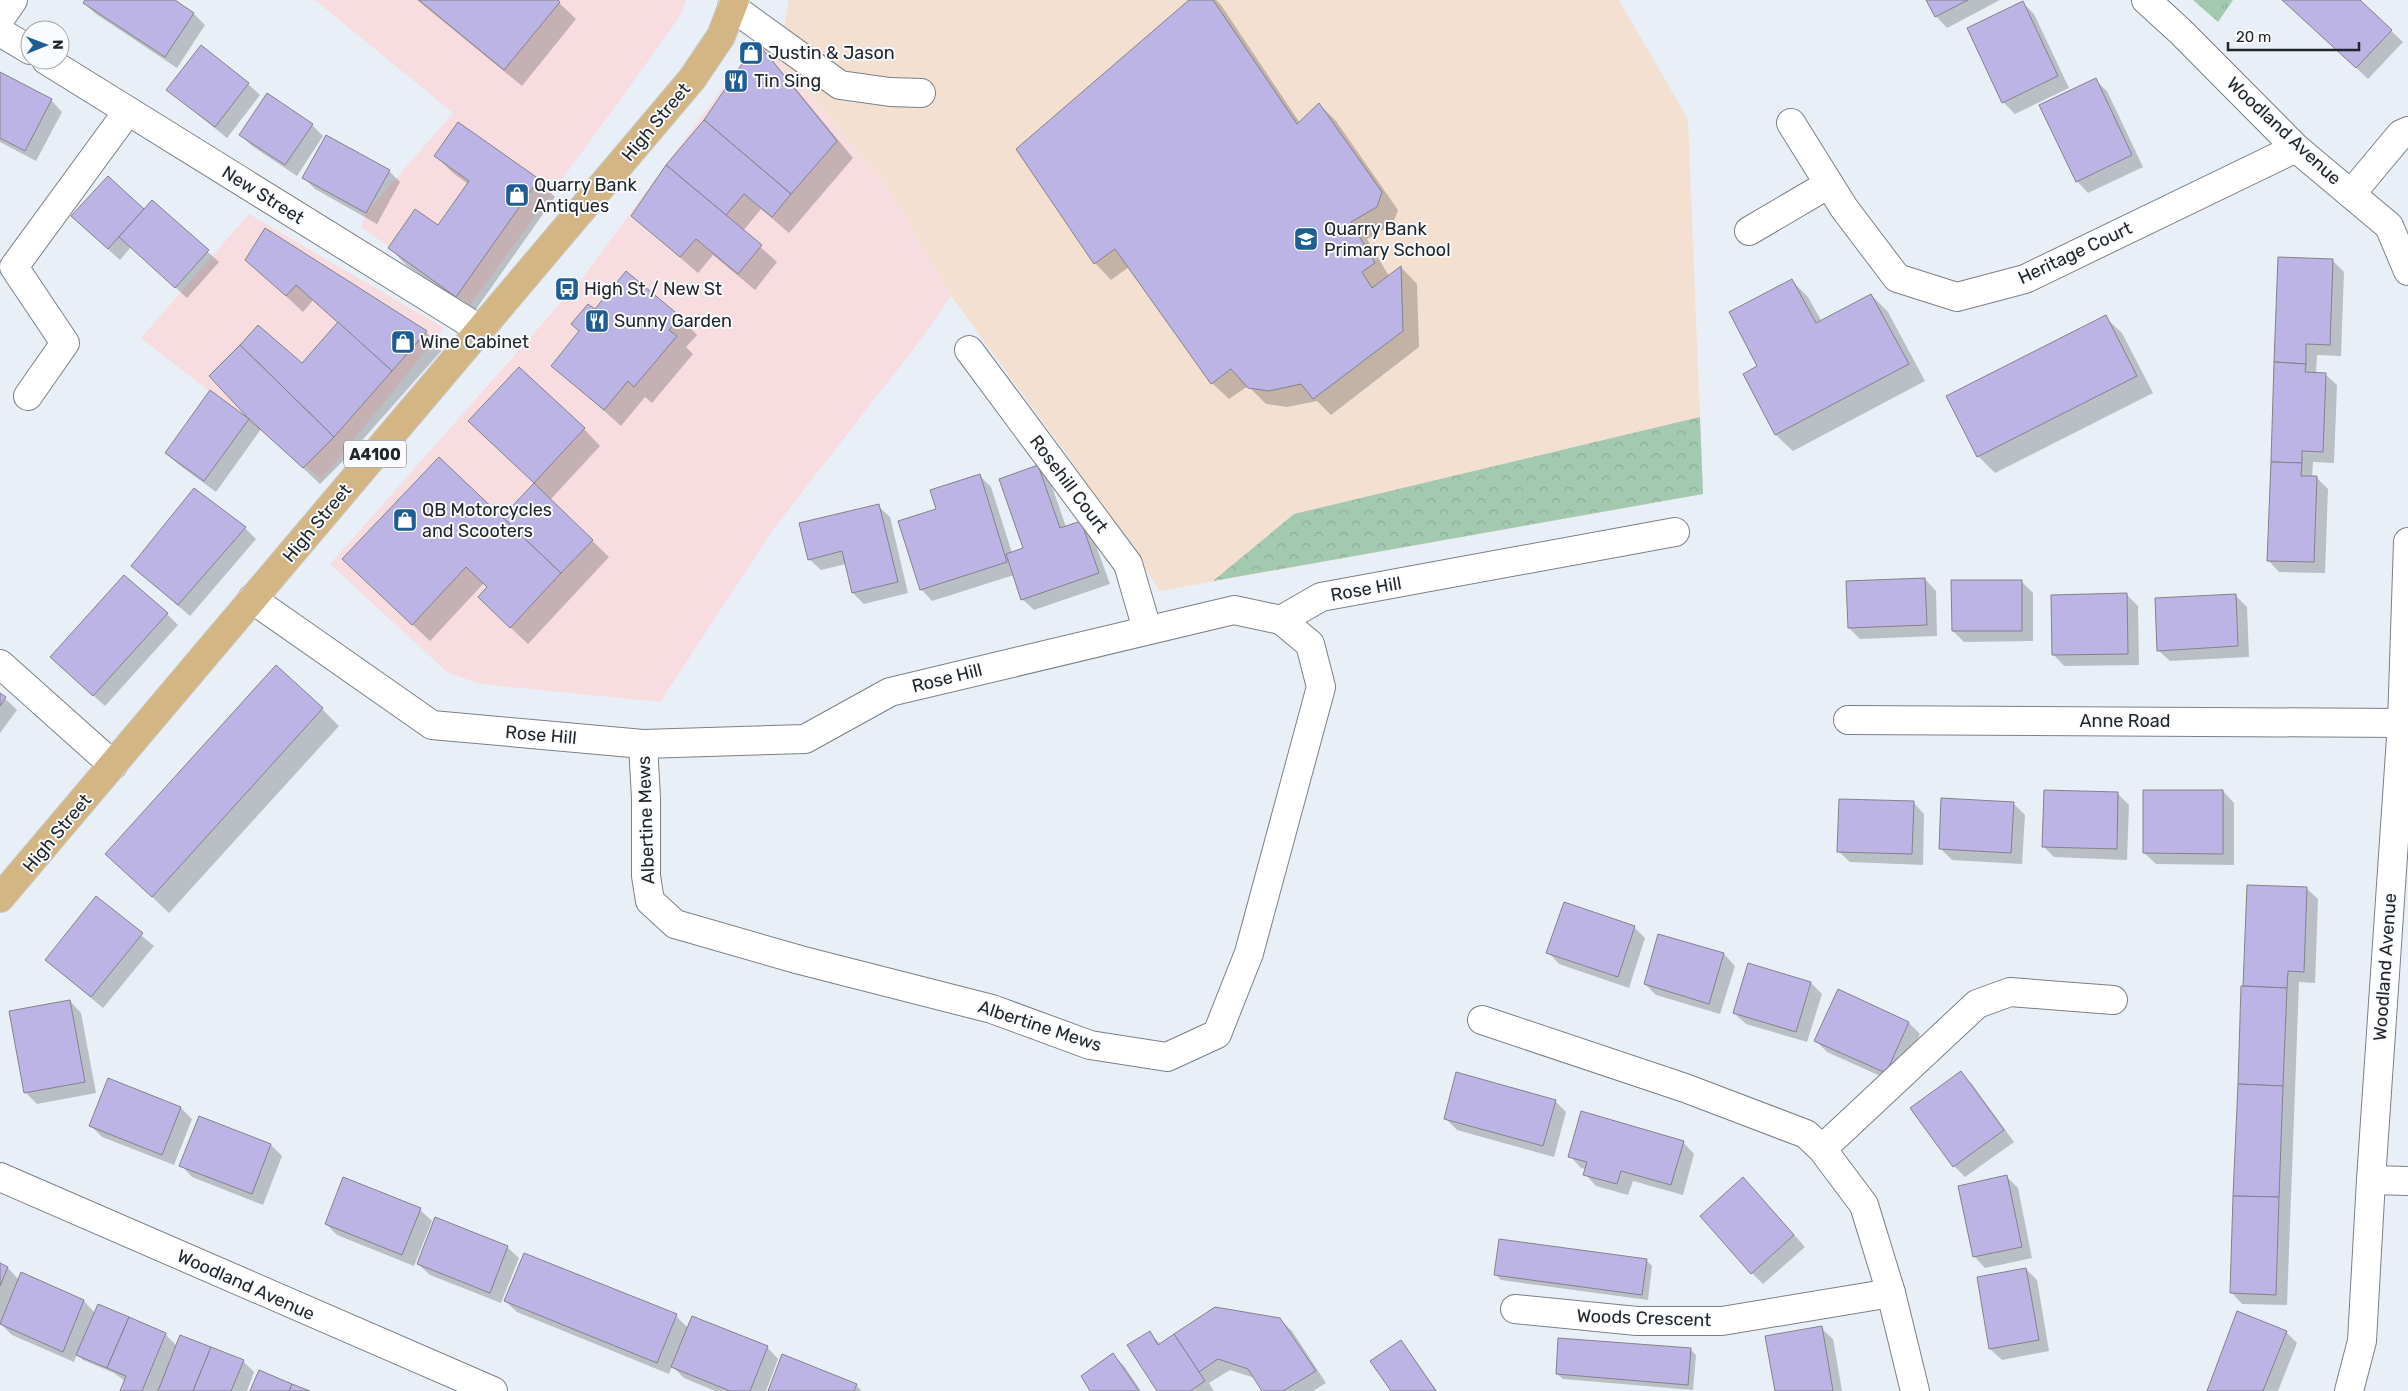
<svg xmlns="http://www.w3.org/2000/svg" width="2408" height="1391" font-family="Rubik,sans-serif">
  <defs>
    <pattern id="grass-tufts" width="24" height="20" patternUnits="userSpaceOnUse" patternTransform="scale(1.25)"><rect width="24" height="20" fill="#a4c9b1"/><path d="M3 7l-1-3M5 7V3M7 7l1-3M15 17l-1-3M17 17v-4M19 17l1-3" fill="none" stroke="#8dac98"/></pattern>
    <pattern id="forest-crowns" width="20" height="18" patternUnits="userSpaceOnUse" patternTransform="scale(1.25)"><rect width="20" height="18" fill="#a4c9b1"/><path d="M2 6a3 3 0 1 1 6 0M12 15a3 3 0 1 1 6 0" fill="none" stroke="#8dac98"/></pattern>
  </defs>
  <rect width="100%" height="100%" fill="#e8eff6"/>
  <g fill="#f7dce0">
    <path d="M315 0H686L680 16 628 89 470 305 361 227 366 213 453 113Z"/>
    <path d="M758 40 779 59 885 183 951 296 925 334 775 527 660 702 481 684 448 673 330 564 581 280Z"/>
    <path d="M249 214 444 328 322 479 141 338Z"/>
  </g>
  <path fill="#f4e0d1" d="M789 0H1619L1688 119 1703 494 1160 591 1082 476 951 296 885 183 779 59Z"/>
  <path fill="url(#grass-tufts)" d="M2193 0H2233L2218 22Z"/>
  <path fill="url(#forest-crowns)" d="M1700 417 1703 494 1213 581 1294 514Z"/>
  <g fill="#0003">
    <path d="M86 0H172L194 14 205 25 177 68 96 14 84 3Z"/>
    <path d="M417 0H556L576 19 522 86Z"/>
    <path d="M1191 0H1216L1221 5 1300 123 1319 104 1336 121 1398 210 1393 224 1367 239 1389 276 1401 267 1417 284 1419 347 1331 415 1317 401 1287 407 1266 404 1248 386 1229 399 1212 383 1129 267 1111 280 1095 263Z"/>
    <path d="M1927 0H2000L1947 28 1936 16Z"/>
    <path d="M2284 0H2358L2403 42 2368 79Z"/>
    <path d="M2022 2 2034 14 2069 88 2015 114 2003 102 1968 28Z"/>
    <path d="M757 44 773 61 853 158 789 233 761 209 743 231 777 262 755 290 713 255 698 273 632 216 705 121Z"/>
    <path d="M0 74 51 100 62 112 36 161 0 142Z"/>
    <path d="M2095 80 2107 91 2143 167 2088 193 2077 181Z"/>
    <path d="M248 84 260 95 227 138 168 90Z"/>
    <path d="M459 123 538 180 555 197 474 312 406 265 390 248 438 227 468 184 453 173 436 156Z"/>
    <path d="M312 125 323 136 297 176 252 146 241 135Z"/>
    <path d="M389 171 400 182 377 224 315 189 304 178Z"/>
    <path d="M152 202 219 262 187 298 131 247 120 260 84 228 144 211Z"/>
    <path d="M265 230 426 332 443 349 350 454 320 484 261 429 216 492 178 464 166 453 210 392 253 423 339 323 313 300 303 312 246 259Z"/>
    <path d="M2279 258 2333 261 2344 272 2341 356 2317 355 2316 373 2325 374 2337 385 2334 463 2313 462 2312 478H2317L2328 489 2325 573 2279 572 2268 560Z"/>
    <path d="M1791 280 1808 297 1822 322 1871 295 1888 312 1925 381 1793 451 1776 435 1744 375 1759 367Z"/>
    <path d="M595 311 680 318 697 335 686 347 693 354 652 403 645 397 621 426 553 365Z"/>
    <path d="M2105 317 2122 333 2153 393 1995 473 1978 456Z"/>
    <path d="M584 429 600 446 550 500 609 557 528 644 496 614 488 588 484 583 430 641 361 576 502 518 535 483 486 438Z"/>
    <path d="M1037 467 1049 478 1066 527 1081 522 1092 534 1110 584 1034 610 1022 599 1014 575 932 601 921 589 938 510 980 476 991 487 1012 553 1025 549Z"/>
    <path d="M878 506 890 517 908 593 864 604 853 593 846 564 821 570 809 559Z"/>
    <path d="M245 528 256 539 190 616 132 566Z"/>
    <path d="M1925 579 1936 591 1937 636 1860 639 1849 628Z"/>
    <path d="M2021 581 2033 593V641L1964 642 1953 631Z"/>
    <path d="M2127 595 2138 606 2139 665 2064 666 2053 654Z"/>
    <path d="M2235 595 2247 607 2249 657 2170 661 2158 650Z"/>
    <path d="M167 614 178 625 105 706 51 657Z"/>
    <path d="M0 694 17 710 0 733Z"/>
    <path d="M322 709 339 726 169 913 107 854Z"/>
    <path d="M2223 791 2234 803V865L2156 864 2144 853Z"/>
    <path d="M2118 794 2129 805 2127 860 2054 857 2043 846Z"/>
    <path d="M1913 802 1924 814 1923 865 1850 862 1838 851Z"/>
    <path d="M2013 803 2025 815 2022 864 1952 860 1941 849Z"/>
    <path d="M2249 886 2306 888 2318 899 2315 983 2299 982 2287 1305 2242 1304 2231 1292Z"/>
    <path d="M96 898 154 946 103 1008 46 960Z"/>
    <path d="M1634 927 1645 938 1629 988 1559 964 1548 952Z"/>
    <path d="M1659 935 1724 954 1735 966 1720 1014 1656 995 1645 984Z"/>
    <path d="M1811 983 1822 994 1807 1042 1746 1024 1734 1013Z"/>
    <path d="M1838 991 1909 1023 1920 1034 1898 1084 1827 1052 1815 1040Z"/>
    <path d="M70 1001 81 1013 96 1093 37 1104 25 1092Z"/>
    <path d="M1961 1073 1972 1084 2014 1142 1965 1177 1954 1166Z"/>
    <path d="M1555 1101 1566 1112 1554 1157 1457 1130 1445 1118Z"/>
    <path d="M181 1108 192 1119 174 1165 102 1137 91 1126Z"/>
    <path d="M1683 1142 1694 1154 1683 1195 1633 1181 1628 1195 1596 1186 1585 1174 1586 1169 1581 1168 1570 1156Z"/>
    <path d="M271 1145 282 1156 263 1205 192 1177 181 1165Z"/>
    <path d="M2007 1177 2018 1188 2032 1258 1985 1268 1974 1256Z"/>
    <path d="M1754 1190 1805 1247 1763 1284 1752 1273Z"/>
    <path d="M420 1210 432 1221 414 1266 337 1235 326 1224Z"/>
    <path d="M507 1247 519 1258 501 1303 430 1275 418 1264Z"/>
    <path d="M1646 1260 1652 1266 1648 1300 1501 1280 1496 1275Z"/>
    <path d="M0 1265 8 1268 19 1280 22 1274 84 1301 95 1313 165 1334 177 1346 243 1361 254 1372 247 1391H121L125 1381 114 1373 83 1360 77 1354 74 1362 12 1335 0 1323Z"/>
    <path d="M2026 1269 2037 1280 2049 1351 2002 1360 1990 1349Z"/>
    <path d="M505 1301 676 1316 688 1328 767 1347 778 1359 766 1391H715L684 1378 672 1366 669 1374 517 1312Z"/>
    <path d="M2238 1313 2286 1332 2297 1343 2278 1391 2207 1390Z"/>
    <path d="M1280 1319 1292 1331 1326 1383 1313 1391H1263L1255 1378 1230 1370 1209 1383 1214 1391H1159L1149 1333 1161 1344Z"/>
    <path d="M1821 1328 1833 1339 1842 1391H1776Z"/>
    <path d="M1401 1342 1406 1347 1437 1391H1392Z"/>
    <path d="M1690 1349 1696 1355 1693 1390 1563 1379 1557 1374Z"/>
    <path d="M1113 1355 1124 1366 1141 1391H1092Z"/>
    <path d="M856 1385 862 1391H769Z"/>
  </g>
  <g fill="#bdb4e6" stroke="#83828a">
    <path d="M85 0H175L194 13 165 57 83 3Z"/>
    <path d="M419 0H558L560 2 504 70Z"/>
    <path d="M1189 0H1213L1297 124 1319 103 1382 192 1377 207 1351 222 1375 263 1362 272 1372 288 1401 266 1403 331 1313 399 1301 384 1269 391 1248 388 1231 369 1211 384 1115 249 1094 264 1016 149Z"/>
    <path d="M1926 0H1968L1935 17Z"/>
    <path d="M2282 0H2360L2392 30 2356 68Z"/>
    <path d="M2023 1 2058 76 2002 103 1967 28Z"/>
    <path d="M757 42 837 141 791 194 704 120Z"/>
    <path d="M201 45 249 83 215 127 166 90Z"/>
    <path d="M0 72 52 99 25 151 0 138Z"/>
    <path d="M2096 78 2132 155 2076 182 2039 105Z"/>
    <path d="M267 93 313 124 285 165 239 135Z"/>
    <path d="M704 120 791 194 772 217 744 194 726 215 666 165Z"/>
    <path d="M458 122 539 179 456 297 388 248 415 209 438 225 469 181 434 156Z"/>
    <path d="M326 135 390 170 366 213 302 178Z"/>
    <path d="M666 165 762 245 738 274 696 239 680 257 631 216Z"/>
    <path d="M108 176 144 209 108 249 71 216Z"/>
    <path d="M152 200 209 250 175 288 119 237Z"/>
    <path d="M265 228 427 331 392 371 296 285 286 296 245 260Z"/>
    <path d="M2278 257 2333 259 2330 345 2306 344V364L2274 362Z"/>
    <path d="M626 271 681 317 669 330 677 336 634 387 628 381 604 410 551 366 579 331 571 324 588 304 595 309Z"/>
    <path d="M1792 279 1816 323 1871 294 1909 364 1775 435 1743 374 1757 366 1729 312Z"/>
    <path d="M2106 315 2137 376 1977 457 1946 396Z"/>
    <path d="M338 322 392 371 334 437 240 345 258 325 302 363Z"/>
    <path d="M240 345 334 437 303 468 249 419 209 376Z"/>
    <path d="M2274 362 2306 364 2305 372 2326 373 2323 452 2302 451V463L2271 462Z"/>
    <path d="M519 367 585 428 534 483 468 421Z"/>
    <path d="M210 390 249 419 204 481 165 453Z"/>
    <path d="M439 457 561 573 510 628 478 597 487 587 466 567 412 625 342 559Z"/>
    <path d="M2271 462 2302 463 2301 476H2317L2314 562 2267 561Z"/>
    <path d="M1038 465 1060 528 1081 521 1099 573 1021 600 1006 554 1023 548 999 479Z"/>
    <path d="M980 474 1007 562 920 590 898 521 936 509 930 490Z"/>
    <path d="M534 483 593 540 561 573 502 517Z"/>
    <path d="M194 488 246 527 178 605 131 566Z"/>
    <path d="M879 504 898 582 852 593 842 551 808 560 799 523Z"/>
    <path d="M124 575 168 613 93 696 50 657Z"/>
    <path d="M1925 578 1927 625 1848 628 1846 581Z"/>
    <path d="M1951 580H2022V631H1952Z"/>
    <path d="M2127 593 2128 654 2052 655 2051 595Z"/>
    <path d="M2236 594 2238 646 2157 651 2155 598Z"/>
    <path d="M276 665 323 708 152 897 105 854Z"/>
    <path d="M0 693 6 697 0 706Z"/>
    <path d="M2044 790 2118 792 2117 849 2042 847Z"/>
    <path d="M2143 790H2223V854L2143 853Z"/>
    <path d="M1941 798 2014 802 2011 853 1939 849Z"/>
    <path d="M1839 799 1914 801 1912 854 1837 852Z"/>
    <path d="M2247 885 2307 887 2304 972 2288 971 2287 988 2243 986Z"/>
    <path d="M96 896 143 933 91 997 45 960Z"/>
    <path d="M1564 902 1635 926 1618 977 1546 953Z"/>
    <path d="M1658 934 1724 953 1709 1004 1644 984Z"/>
    <path d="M1748 963 1811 982 1796 1032 1733 1013Z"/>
    <path d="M2241 986 2287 988 2283 1086 2238 1084Z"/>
    <path d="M1838 989 1909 1022 1886 1073 1814 1041Z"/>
    <path d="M70 1000 85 1082 24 1093 9 1011Z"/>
    <path d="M1961 1071 2004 1130 1953 1167 1910 1108Z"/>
    <path d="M1456 1072 1556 1100 1543 1146 1444 1119Z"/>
    <path d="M108 1078 181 1107 162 1155 89 1126Z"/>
    <path d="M2238 1084 2283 1086 2279 1197 2233 1196Z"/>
    <path d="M1581 1111 1684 1141 1671 1185 1621 1171 1617 1184 1583 1175 1587 1162 1568 1157Z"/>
    <path d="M199 1116 271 1144 252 1194 179 1166Z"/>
    <path d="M2007 1175 2022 1247 1973 1257 1958 1186Z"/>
    <path d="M343 1177 421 1208 402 1255 325 1224Z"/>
    <path d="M1743 1177 1794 1235 1751 1274 1700 1216Z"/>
    <path d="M2233 1196 2279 1197 2276 1295 2230 1293Z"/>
    <path d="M435 1217 508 1246 490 1293 417 1264Z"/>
    <path d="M1499 1239 1647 1259 1642 1295 1494 1275Z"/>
    <path d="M524 1253 677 1314 657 1363 504 1301Z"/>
    <path d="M0 1263 8 1267 0 1286Z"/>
    <path d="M2026 1268 2039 1340 1989 1349 1977 1277Z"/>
    <path d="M21 1272 84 1300 63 1352 0 1324Z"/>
    <path d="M98 1304 129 1317 107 1368 76 1355Z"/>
    <path d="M1215 1307 1280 1318 1316 1371 1283 1391H1262L1248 1369 1218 1359 1199 1372 1174 1334Z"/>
    <path d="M2237 1311 2287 1331 2263 1391H2207Z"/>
    <path d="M692 1316 768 1346 750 1391H730L671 1367Z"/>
    <path d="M129 1317 166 1333 142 1391H120L126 1376 107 1368Z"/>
    <path d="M1822 1326 1833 1391H1775L1765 1336Z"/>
    <path d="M1150 1331 1158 1345 1174 1334 1205 1381 1190 1391H1157L1127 1345Z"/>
    <path d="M180 1335 211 1347 193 1391H158Z"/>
    <path d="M1558 1338 1691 1348 1688 1385 1556 1374Z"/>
    <path d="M1401 1340 1436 1391H1391L1370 1361Z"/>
    <path d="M211 1347 244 1360 231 1391H193Z"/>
    <path d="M1113 1353 1139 1391H1090L1081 1376Z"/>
    <path d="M782 1354 857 1384 854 1391H768Z"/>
    <path d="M259 1370 292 1384 289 1391H250Z"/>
    <path d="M292 1384 310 1391H289Z"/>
  </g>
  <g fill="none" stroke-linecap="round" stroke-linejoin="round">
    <defs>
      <g id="minor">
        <path d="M2146 0 2181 32 2296 148 2389 226 2408 271"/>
        <path d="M732 7 840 85 890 92 921 93"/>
        <path d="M0 19 13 0"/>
        <path d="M0 32 30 50"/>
        <path d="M46 60 481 330"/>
        <path d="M1791 123 1844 208 1897 278 1957 297 2025 279 2296 148"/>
        <path d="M2351 194 2401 134 2408 131"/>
        <path d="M1749 231 1829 184"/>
        <path d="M969 350 1128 564 1147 629"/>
        <path d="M28 396 65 343 14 267 128 111"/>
        <path d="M252 599 432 725 643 744 805 739 890 692 1234 610 1281 620 1321 597 1675 532"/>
        <path d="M0 664 113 765"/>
        <path d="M1848 720 2402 723"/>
        <path d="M643 744 646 798V876L650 901 675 924 800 960 992 1009 1090 1045 1167 1057 1217 1034 1249 953 1321 687 1310 644 1281 620"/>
        <path d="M1482 1020 1685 1088 1806 1134 1822 1149 1864 1205 1891 1293 1915 1391"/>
        <path d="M1822 1149 1977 1004 2010 992 2113 1000"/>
        <path d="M0 1177 493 1391"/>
        <path d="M2371 1180 2408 1181"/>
        <path d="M1515 1309 1637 1321H1722L1891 1293"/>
        <path d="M2349 1391 2362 1341 2371 1180 2402 723 2408 542"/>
      </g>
      <path id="major" d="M0 898 692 79 721 36 735 0"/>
    </defs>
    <use href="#minor" stroke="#7a8086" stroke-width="30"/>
    <use href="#major" stroke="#cacbcb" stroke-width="30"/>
    <use href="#minor" stroke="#fff" stroke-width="28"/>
    <use href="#major" stroke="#d3b683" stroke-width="28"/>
  </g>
  <defs>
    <symbol id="shop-square" viewBox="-11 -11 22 22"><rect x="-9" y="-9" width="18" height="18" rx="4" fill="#1e5e94" stroke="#f9fbfe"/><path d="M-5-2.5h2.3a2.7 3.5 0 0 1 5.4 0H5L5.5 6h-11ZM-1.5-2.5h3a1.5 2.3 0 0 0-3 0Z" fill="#fff"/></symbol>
    <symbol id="restaurant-square" viewBox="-11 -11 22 22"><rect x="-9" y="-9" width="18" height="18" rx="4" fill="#1e5e94" stroke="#f9fbfe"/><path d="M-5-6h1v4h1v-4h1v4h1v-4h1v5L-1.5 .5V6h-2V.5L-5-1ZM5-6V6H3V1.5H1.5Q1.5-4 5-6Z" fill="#fff"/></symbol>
    <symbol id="school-square" viewBox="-11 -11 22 22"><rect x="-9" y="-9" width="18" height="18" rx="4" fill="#1e5e94" stroke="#f9fbfe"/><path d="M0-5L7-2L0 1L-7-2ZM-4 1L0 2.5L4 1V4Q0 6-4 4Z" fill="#fff"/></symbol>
    <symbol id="bus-square" viewBox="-11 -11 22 22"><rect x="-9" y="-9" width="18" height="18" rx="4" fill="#1e5e94" stroke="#f9fbfe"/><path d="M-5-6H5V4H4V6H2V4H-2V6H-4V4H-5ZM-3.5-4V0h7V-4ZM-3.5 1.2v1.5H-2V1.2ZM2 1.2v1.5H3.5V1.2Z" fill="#fff"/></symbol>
  </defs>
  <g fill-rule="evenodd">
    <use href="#shop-square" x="737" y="39" width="28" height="28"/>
    <use href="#restaurant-square" x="722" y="67" width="28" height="28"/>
    <use href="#shop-square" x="503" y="181" width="28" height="28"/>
    <use href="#school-square" x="1292" y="225" width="28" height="28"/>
    <use href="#bus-square" x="553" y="275" width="28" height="28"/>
    <use href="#restaurant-square" x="583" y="307" width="28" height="28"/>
    <use href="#shop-square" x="389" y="328" width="28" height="28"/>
    <use href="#shop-square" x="391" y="506" width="28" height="28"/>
  </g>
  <g text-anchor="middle" stroke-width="4" stroke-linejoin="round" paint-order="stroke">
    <rect fill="#f9fbfe" stroke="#636668" stroke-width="1" x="344" y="440.5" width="62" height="27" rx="4"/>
    <g font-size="16" font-weight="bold" fill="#232628">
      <text x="375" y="460">A4100</text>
    </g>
    <g font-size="18" fill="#232628" stroke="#f9fbfe" text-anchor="start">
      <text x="768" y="59">Justin &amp; Jason</text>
      <text x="754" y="87">Tin Sing</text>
      <text x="534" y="191">Quarry Bank<tspan x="534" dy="21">Antiques</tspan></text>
      <text x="1324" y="235">Quarry Bank<tspan x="1324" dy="21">Primary School</tspan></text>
      <text x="584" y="295">High St / New St</text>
      <text x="614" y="327">Sunny Garden</text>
      <text x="420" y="348">Wine Cabinet</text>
      <text x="422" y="516">QB Motorcycles<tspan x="422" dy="21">and Scooters</tspan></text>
    </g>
    <g font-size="18" fill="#232628" stroke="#f9fbfe">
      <text transform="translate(656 122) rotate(-50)" y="6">High Street</text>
      <text transform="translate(2284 131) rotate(43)" y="6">Woodland Avenue</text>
      <text transform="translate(263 195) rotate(32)" y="6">New Street</text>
      <text transform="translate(2075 253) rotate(-25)" y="6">Heritage Court</text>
      <text transform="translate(1069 484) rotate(53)" y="6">Rosehill Court</text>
      <text transform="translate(317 523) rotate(-50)" y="6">High Street</text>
      <text transform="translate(1366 589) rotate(-10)" y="6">Rose Hill</text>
      <text transform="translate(947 678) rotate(-14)" y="6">Rose Hill</text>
      <text x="2125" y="727">Anne Road</text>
      <text transform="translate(541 735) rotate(5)" y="6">Rose Hill</text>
      <text transform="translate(646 820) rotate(-92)" y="6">Albertine Mews</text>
      <text transform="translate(57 833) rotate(-50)" y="6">High Street</text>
      <text transform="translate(2385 967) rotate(-86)" y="6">Woodland Avenue</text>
      <text transform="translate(1040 1026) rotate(18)" y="6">Albertine Mews</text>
      <text transform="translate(246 1285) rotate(24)" y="6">Woodland Avenue</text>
      <text transform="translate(1644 1318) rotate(2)" y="6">Woods Crescent</text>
    </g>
  </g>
  <g transform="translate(45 45) rotate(89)"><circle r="24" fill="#f9fbfe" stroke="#a3a6a8"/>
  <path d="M0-4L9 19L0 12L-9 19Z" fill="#1e5e94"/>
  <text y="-8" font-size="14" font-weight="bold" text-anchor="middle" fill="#232628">N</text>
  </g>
  <path d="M2228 42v8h131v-8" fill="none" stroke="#232628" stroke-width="2.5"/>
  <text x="2236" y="42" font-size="15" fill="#232628" stroke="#f9fbfe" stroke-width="4" paint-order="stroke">20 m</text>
</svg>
